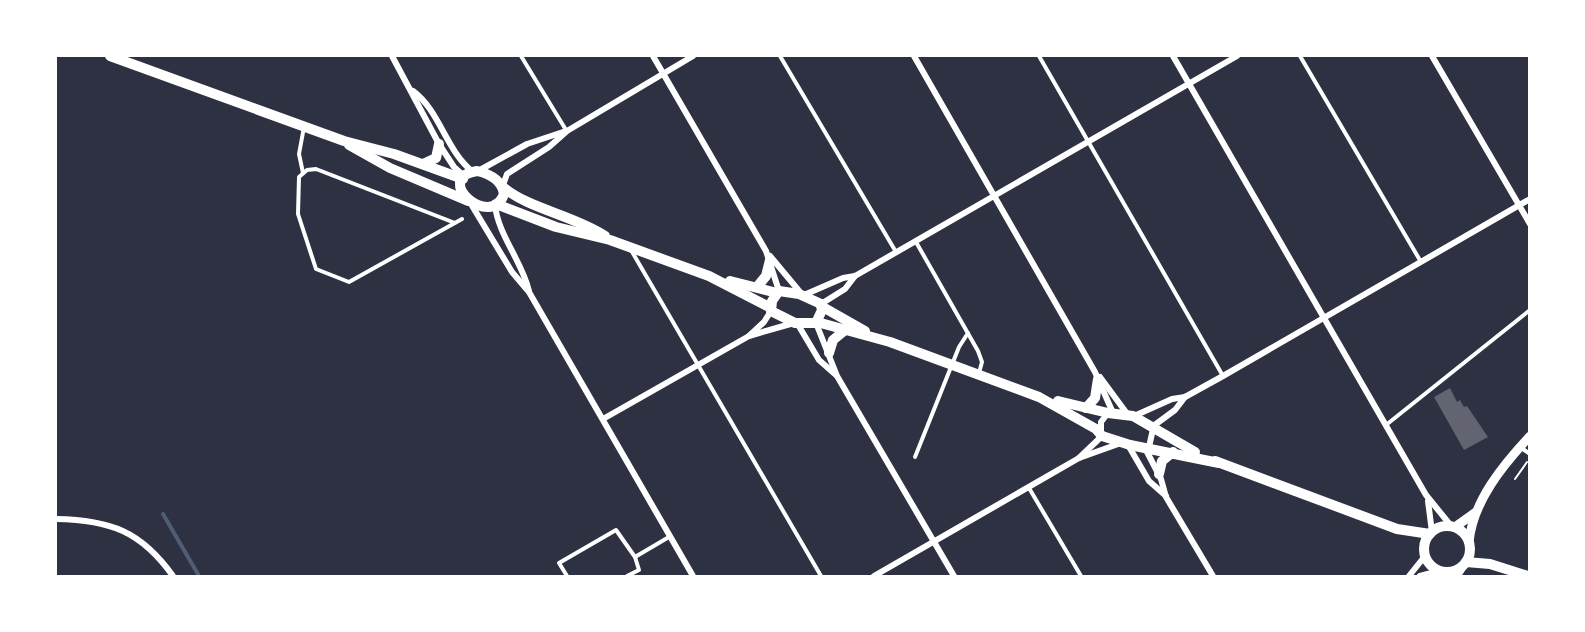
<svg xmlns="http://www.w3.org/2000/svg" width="1585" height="632" font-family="'Crimson Pro',serif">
  <rect width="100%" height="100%" fill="#2d3142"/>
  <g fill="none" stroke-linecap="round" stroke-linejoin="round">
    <path stroke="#4f5d75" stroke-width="4" d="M163 514 199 576"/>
  </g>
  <path fill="#626471" d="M1450 388 1457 402 1460 400 1464 407 1467 406 1488 437 1464 450 1434 397Z"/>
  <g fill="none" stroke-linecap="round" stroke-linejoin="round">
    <path stroke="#fff" stroke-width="2" d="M1515 479 1527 462"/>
    <g stroke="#fff" stroke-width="4">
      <path d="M521 56 566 130"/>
      <path d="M780 56 896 252"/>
      <path d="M1039 56 1223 376"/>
      <path d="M1300 56 1421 262"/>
      <path d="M303 173 299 154 304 127"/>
      <path d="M455 223 316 169 307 170 299 177 298 214 316 269 349 282 462 219"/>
      <path d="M916 242 978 351 982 362 979 373"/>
      <path d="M631 250 821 576"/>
      <path d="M1386 425 1530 310"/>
      <path d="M1520 447 1530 454"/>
      <path d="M915 457 959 347 968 333"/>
      <path d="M1029 488 1081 576"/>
      <path d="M635 557 669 537"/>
      <path d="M567 576 559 563 616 530 635 557 639 570 627 576"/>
    </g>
    <g stroke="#fff" stroke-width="6">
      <path d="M392 56 439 144 454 167 464 176"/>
      <path d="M653 56 766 251 779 291"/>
      <path d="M914 56 1095 372 1113 413"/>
      <path d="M1173 56 1426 495 1452 527"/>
      <path d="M1432 56 1530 224"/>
      <path d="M413 91C440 111 446 151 473 172"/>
      <path d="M478 171 527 144 566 131"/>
      <path d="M503 185 507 174 549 147 567 131 693 56"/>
      <path d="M471 204 512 272 529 292 693 576"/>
      <path d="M495 205C498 235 522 261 529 291"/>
      <path d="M770 256 800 292"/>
      <path d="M804 295 843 278 855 276 1237 56"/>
      <path d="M821 304 845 289 855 276"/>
      <path d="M797 323 819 360 836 375"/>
      <path d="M816 323 837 376 954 576"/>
      <path d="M749 336 794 323"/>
      <path d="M1100 377 1128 415"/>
      <path d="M1134 416 1172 399 1185 397 1223 376 1530 199"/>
      <path d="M603 419 749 336 764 322 771 311"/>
      <path d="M1152 427 1175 410 1185 397"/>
      <path d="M1101 432V422L1108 413"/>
      <path d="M1128 445 1149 481 1166 496"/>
      <path d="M1149 447 1153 429"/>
      <path d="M1145 448 1161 479 1166 497 1213 576"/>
      <path d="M1079 458 1121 443"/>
      <path d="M1428 501 1432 532"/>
      <path d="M56 519C110 520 141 531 173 576"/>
      <path d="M874 576 1079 458 1102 436"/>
      <path d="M1409 576 1425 556"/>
      <path d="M1420 576 1439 571"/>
    </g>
    <g stroke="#fff" stroke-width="9">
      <path d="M1455 527 1476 512"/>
      <path d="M1469 542C1473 501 1503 465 1530 436"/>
      <path d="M1442 572 1443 576"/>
      <path d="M1456 576 1462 567"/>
    </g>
    <g stroke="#fff" stroke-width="10">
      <path d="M110 56 344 141 394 154 463 179"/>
      <path d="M349 145 390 168 468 201"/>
      <path d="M423 164 436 158 439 144"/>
      <path d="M477 171C490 174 502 180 504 194 491 231 431 178 477 171Z"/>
      <path d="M503 187C529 209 573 215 605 236"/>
      <path d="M496 204 556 227 610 240 709 276 771 308"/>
      <path d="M730 281 777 293"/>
      <path d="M757 287 766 276 770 260"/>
      <path d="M779 291 799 294 821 304 822 310 816 323H795L771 311 772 301Z"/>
      <path d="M821 306 865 331"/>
      <path d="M817 322 890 342 1039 397 1096 429 1102 436 1130 445 1219 463"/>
      <path d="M829 353 833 340 844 331"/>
      <path d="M1058 401 1108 413 1133 416 1195 452"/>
      <path d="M1086 408 1095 398 1098 379"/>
      <path d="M1215 461 1397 529 1430 534"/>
      <path d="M1159 474 1162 461 1173 452"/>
      <circle cx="1447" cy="549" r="23"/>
      <path d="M1466 562 1490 564 1528 576"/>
    </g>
  </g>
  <rect width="1585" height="632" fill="none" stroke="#ffffff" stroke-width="114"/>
</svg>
